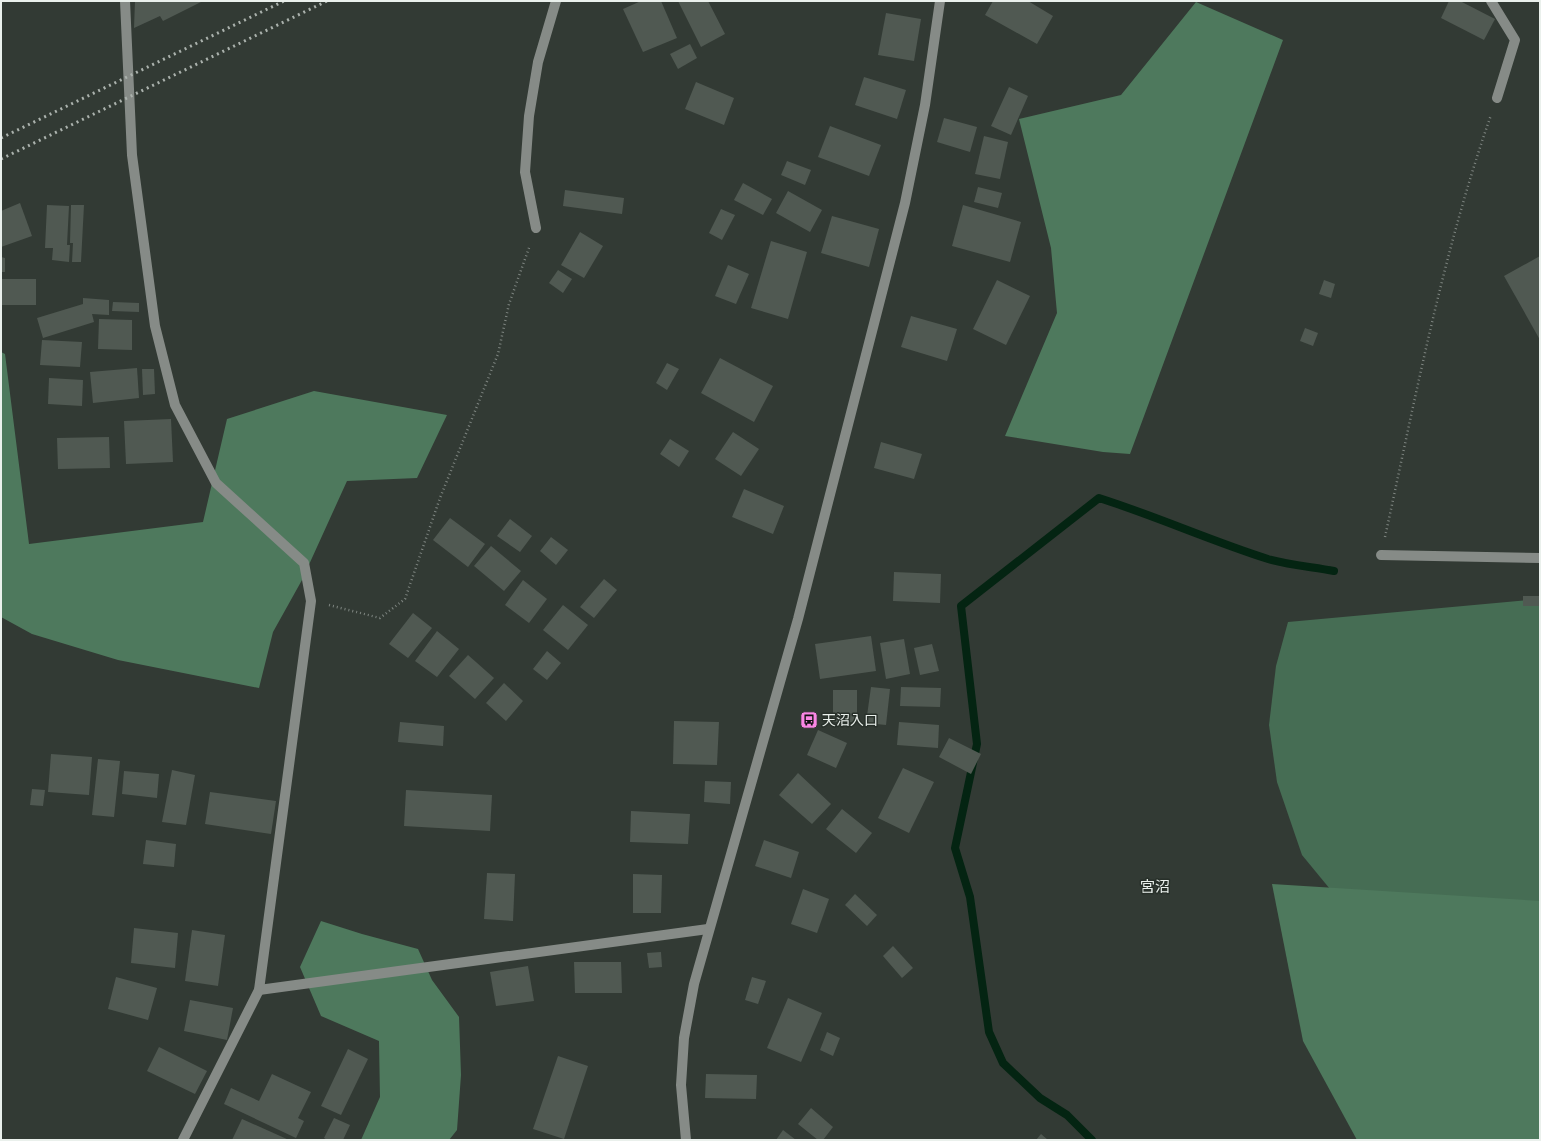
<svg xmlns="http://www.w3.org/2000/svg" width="1541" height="1141" font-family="Inter,'Noto Sans JP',sans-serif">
  <rect width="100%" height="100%" fill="#323a34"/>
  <path fill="#466d54" d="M1540 599V971L1339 900 1302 855 1277 782 1269 725 1276 666 1288 622Z"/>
  <g fill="#4e795d">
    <path d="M1196 2 1283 40 1130 454 1103 452 1005 436 1057 313 1051 248 1019 119 1121 95Z"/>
    <path d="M1 352 5 354 29 544 203 522 227 419 314 391 447 415 417 478 347 481 302 580 273 632 259 688 118 660 32 634 1 617Z"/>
    <path d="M1272 884 1540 901V1140H1357L1303 1041Z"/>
    <path d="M321 921 362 934 418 949 432 980 459 1017 461 1075 457 1130 449 1140H361L380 1097 379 1041 321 1016 300 967Z"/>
  </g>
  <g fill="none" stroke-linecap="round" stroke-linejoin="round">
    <path stroke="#042412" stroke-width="8" d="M1092 1140 1067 1115 1040 1098 1003 1063 989 1032 970 897 955 848 977 744 961 606 1099 498C1156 516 1211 541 1268 559 1289 565 1313 567 1334 571"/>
  </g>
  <g fill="#505952">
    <path d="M135 1H203L163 21 160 16 134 28Z"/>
    <path d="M641 1H661L677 38 643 52 623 9Z"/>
    <path d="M678 1H708L725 34 701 47Z"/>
    <path d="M993 1H1028L1053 16 1037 44 985 15Z"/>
    <path d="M1449 1H1460L1495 19 1484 40 1441 18Z"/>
    <path d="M886 13 921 19 914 61 878 55Z"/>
    <path d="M690 44 697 58 678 69 670 54Z"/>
    <path d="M864 77 906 90 897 119 855 105Z"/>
    <path d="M696 82 734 98 724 125 685 109Z"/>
    <path d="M1009 87 1028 96 1011 135 991 126Z"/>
    <path d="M944 118 977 127 970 152 937 142Z"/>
    <path d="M830 126 881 145 869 176 818 157Z"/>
    <path d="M984 136 1008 142 1000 179 975 174Z"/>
    <path d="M787 161 811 170 805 185 781 175Z"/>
    <path d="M743 183 772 199 763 215 734 200Z"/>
    <path d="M978 187 1002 193 998 208 974 202Z"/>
    <path d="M565 190 624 198 622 214 563 206Z"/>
    <path d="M788 191 822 210 810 232 776 213Z"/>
    <path d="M20 203 32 236 1 247V211Z"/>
    <path d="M47 205 69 206 67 245H70L69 262 52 260 53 248H45Z"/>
    <path d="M71 205H84L81 262H72L73 243H70Z"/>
    <path d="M963 205 1021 222 1010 262 952 246Z"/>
    <path d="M721 209 735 215 722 240 709 233Z"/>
    <path d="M832 216 879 229 869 267 821 253Z"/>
    <path d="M580 232 603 246 584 278 561 265Z"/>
    <path d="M771 241 807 252 788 319 751 308Z"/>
    <path d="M1540 256V340L1504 276Z"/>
    <path d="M1 257 5 258V272H1Z"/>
    <path d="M728 265 749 274 736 304 715 296Z"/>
    <path d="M558 270 572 279 563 293 549 283Z"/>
    <rect x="1" y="279" width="35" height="26"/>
    <path d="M997 280 1030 296 1006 345 973 329Z"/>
    <path d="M1324 280 1335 284 1331 298 1319 294Z"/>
    <path d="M83 298 109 300V315L92 314 94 322 43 338 37 318 83 304Z"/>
    <path d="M113 302 139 303V312L112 311Z"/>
    <path d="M911 316 957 329 947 361 901 347Z"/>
    <path d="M99 319 132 320V350L98 349Z"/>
    <path d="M1305 328 1318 333 1313 346 1300 341Z"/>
    <path d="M42 340 82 342 80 367 40 365Z"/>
    <path d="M720 358 773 386 754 422 701 393Z"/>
    <path d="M667 363 679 369 667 390 656 383Z"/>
    <path d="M137 368 139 398 93 403 90 372Z"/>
    <path d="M142 369H154L155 394 143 395Z"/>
    <path d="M49 378 83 380 82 406 48 404Z"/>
    <path d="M171 419 173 462 126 464 124 421Z"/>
    <path d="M733 432 759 449 741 476 715 459Z"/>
    <path d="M109 437 110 468 58 469 57 438Z"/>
    <path d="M670 439 689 451 679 467 660 454Z"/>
    <path d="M881 442 922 454 914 479 874 468Z"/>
    <path d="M744 489 784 506 773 534 732 517Z"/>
    <path d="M450 518 485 544 468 567 433 540Z"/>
    <path d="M510 519 532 536 520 552 497 536Z"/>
    <path d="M551 537 568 550 556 565 540 551Z"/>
    <path d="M491 546 521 571 504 591 474 566Z"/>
    <path d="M894 572 941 574 940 603 893 601Z"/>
    <path d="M604 579 617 590 594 618 580 607Z"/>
    <path d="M523 580 547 599 529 623 505 605Z"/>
    <rect x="1523" y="596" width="17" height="10"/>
    <path d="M563 605 588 625 568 650 543 630Z"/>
    <path d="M413 613 432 628 408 658 389 644Z"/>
    <path d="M437 631 459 649 437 677 415 661Z"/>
    <path d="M871 636 876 671 820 679 815 644Z"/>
    <path d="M904 639 910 674 886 679 880 643Z"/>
    <path d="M932 644 939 671 920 675 914 648Z"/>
    <path d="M547 651 561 663 547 680 533 669Z"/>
    <path d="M468 655 494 678 475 699 449 676Z"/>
    <path d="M504 683 523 701 506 721 486 703Z"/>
    <path d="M871 687 890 689 886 725 866 723Z"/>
    <path d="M901 687 941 688 940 707 900 706Z"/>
    <rect x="833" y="690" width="24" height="32"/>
    <path d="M674 721 719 722 717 765 673 764Z"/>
    <path d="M400 722 444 726 443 746 398 742Z"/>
    <path d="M899 722 939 725 938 748 897 745Z"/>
    <path d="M818 730 847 743 836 768 807 755Z"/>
    <path d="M949 738 981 754 971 774 939 757Z"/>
    <path d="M51 754 92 757 89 795 48 792Z"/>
    <path d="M98 759 120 761 114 817 92 815Z"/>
    <path d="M903 768 934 782 909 833 878 818Z"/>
    <path d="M172 770 195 775 186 825 162 822Z"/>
    <path d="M124 771 159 774 157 798 122 794Z"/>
    <path d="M798 773 831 804 812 824 779 795Z"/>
    <path d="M705 781 731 782 730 804 704 802Z"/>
    <path d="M32 789 45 790 43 806 30 805Z"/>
    <path d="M406 790 492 795 490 831 404 826Z"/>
    <path d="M210 792 276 801 271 834 205 824Z"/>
    <path d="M842 809 872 833 856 853 826 829Z"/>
    <path d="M631 811 690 814 688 844 630 842Z"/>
    <path d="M146 840 176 844 174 867 143 864Z"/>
    <path d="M764 840 799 852 791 878 755 866Z"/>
    <path d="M487 873 515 874 513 921 484 919Z"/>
    <path d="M633 874 662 875 661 913H633Z"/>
    <path d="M803 889 829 899 817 933 791 924Z"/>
    <path d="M855 894 877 915 867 926 845 905Z"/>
    <path d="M134 928 178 933 175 968 131 963Z"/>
    <path d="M192 930 225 935 218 986 185 981Z"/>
    <path d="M893 946 913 968 902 978 883 956Z"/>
    <path d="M661 952 662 967 649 968 647 953Z"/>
    <path d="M574 962H621L622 993H575Z"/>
    <path d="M528 966 534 1001 496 1006 490 972Z"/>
    <path d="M116 977 157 988 148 1020 108 1009Z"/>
    <path d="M752 977 766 981 758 1004 745 1000Z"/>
    <path d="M788 998 822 1013 801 1062 767 1048Z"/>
    <path d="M190 1000 233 1008 227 1040 184 1031Z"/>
    <path d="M827 1032 840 1038 833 1056 820 1050Z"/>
    <path d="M159 1047 207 1071 195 1094 147 1071Z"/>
    <path d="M348 1049 368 1059 341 1115 321 1106Z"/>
    <path d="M558 1056 588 1066 564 1139 533 1129Z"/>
    <path d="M272 1074 311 1092 298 1118 304 1121 296 1138 224 1104 231 1088 259 1101Z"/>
    <path d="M706 1074 757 1075 756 1099 705 1098Z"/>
    <path d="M811 1108 833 1127 823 1140H818L798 1124Z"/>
    <path d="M334 1118 350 1125 343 1140H327L324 1138Z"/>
    <path d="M242 1119 289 1140H232Z"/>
    <path d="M783 1130 796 1140H776Z"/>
    <path d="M1041 1134 1048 1140H1036Z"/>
  </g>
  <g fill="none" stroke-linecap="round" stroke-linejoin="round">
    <g stroke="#7e8580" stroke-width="2.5" stroke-dasharray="1 3" stroke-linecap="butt">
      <path d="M1385 537C1416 395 1443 252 1491 115"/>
      <path d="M329 605 380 618 405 599 440 498 498 354 509 304 530 245"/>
    </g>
    <g stroke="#868b87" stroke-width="10">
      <path d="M125 1 132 155 155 326 175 405 216 483 304 563 311 601 259 990 183 1140"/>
      <path d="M1491 1 1515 40 1497 98"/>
      <path d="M536 228 525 172 529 116 538 62 556 1"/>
      <path d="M1381 555 1540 558"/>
      <path d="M259 990 708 929"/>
      <path d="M686 1140 681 1085 684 1038 694 984 798 619 905 203 925 105 940 1"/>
    </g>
    <g stroke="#abb2ad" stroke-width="3" stroke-dasharray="2 4" stroke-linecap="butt">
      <path d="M1 138 284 1"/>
      <path d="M1 159 327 1"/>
    </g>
  </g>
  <defs>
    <symbol id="bus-square" viewBox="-11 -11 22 22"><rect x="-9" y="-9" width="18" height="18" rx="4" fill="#fb86e5" stroke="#28302a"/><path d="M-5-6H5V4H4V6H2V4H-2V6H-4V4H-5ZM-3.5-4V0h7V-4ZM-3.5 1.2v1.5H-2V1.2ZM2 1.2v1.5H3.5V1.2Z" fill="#111"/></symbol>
  </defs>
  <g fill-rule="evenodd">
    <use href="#bus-square" x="799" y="710" width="20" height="20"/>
  </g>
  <g text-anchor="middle" stroke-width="3" stroke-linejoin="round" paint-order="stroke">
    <g font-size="14" fill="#eaf0ec" stroke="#28302a" text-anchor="start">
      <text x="822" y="725">天沼入口</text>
    </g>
    <g font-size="15" fill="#eaf0ec" stroke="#28302a">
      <text x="1155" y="892">宮沼</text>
    </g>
  </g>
  <rect width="1541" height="1141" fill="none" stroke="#eaf0ec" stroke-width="4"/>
</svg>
